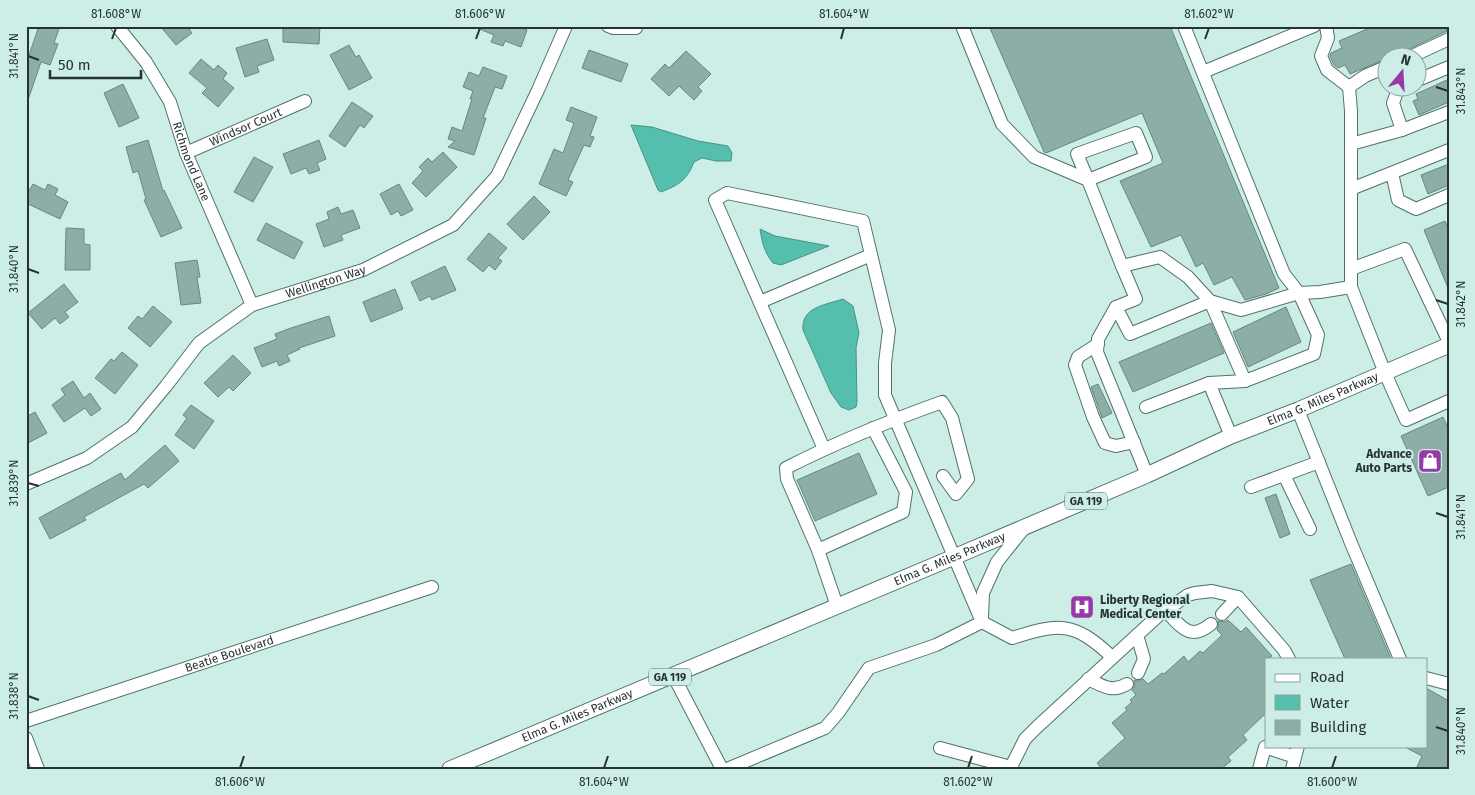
<svg xmlns="http://www.w3.org/2000/svg" width="1475" height="795" font-family="'Fira Sans',sans-serif">
  <rect width="100%" height="100%" fill="#cceee7"/>
  <g fill="#55beac" stroke="#479487">
    <path d="M631 125 652 127 698 141 728 146 732 153 731 161H716L702 158 694 162C687 180 679 185 661 192L658 190Z"/>
    <path d="M760 229 775 236 829 246 781 265 773 263C764 252 762 242 760 229Z"/>
    <path d="M843 299 853 306 859 333 856 348 857 402 856 407 849 410 841 407 831 393 803 330C801 307 825 305 843 299Z"/>
  </g>
  <g fill="#8daea7" stroke="#678780">
    <path d="M39 26H60L54 43 58 44 50 65 41 62 28 100H26V64Z"/>
    <path d="M160 26H187L192 33 176 45Z"/>
    <path d="M283 26H320L319 44 283 42Z"/>
    <path d="M472 26H517L527 30 521 47 505 41 503 46 491 42 494 35Z"/>
    <path d="M989 26H1170L1279 288 1266 294 1245 300 1232 277 1214 285 1203 263 1196 267 1181 235 1151 247 1120 181 1163 163 1142 113 1046 153 1044 152Z"/>
    <path d="M1374 26H1445L1447 31 1405 51 1400 55 1396 58H1388L1350 74 1345 65 1338 68 1334 65 1330 56 1331 53 1342 48 1339 41Z"/>
    <path d="M267 39 274 60 257 66 259 72 245 77 236 48Z"/>
    <path d="M349 45 356 57 359 55 372 78 349 90 330 55Z"/>
    <path d="M589 50 628 64 621 82 582 68Z"/>
    <path d="M686 51 711 74 698 87 702 91 694 100 679 86 669 96 651 79 665 64 669 68Z"/>
    <path d="M201 59 214 70 218 65 227 73 223 79 234 88 218 107 202 93 207 88 189 73Z"/>
    <path d="M483 67 507 76 502 89 495 87 483 118H486L474 155 448 147 455 141 448 139 452 127 462 131 472 99H470L473 91 463 87 469 72 479 76Z"/>
    <path d="M1449 79V102L1419 115 1413 101 1418 99 1416 94Z"/>
    <path d="M123 84 139 118 119 127 104 93Z"/>
    <path d="M352 102 373 116 364 128 360 125 345 147 329 136Z"/>
    <path d="M571 107 597 117 590 136 594 137 590 147 584 145 568 180 573 182 566 196 539 184 554 149 563 153 574 123 566 120Z"/>
    <path d="M148 140 163 191 164 190 182 228 161 237 144 200 146 199 138 171 133 173 126 147Z"/>
    <path d="M319 140 326 159 317 163 320 170 309 174 306 168 291 174 283 154Z"/>
    <path d="M443 152 457 167 426 197 412 183 423 171 419 167 428 158 432 162Z"/>
    <path d="M254 157 273 167 253 202 234 192Z"/>
    <path d="M1449 164V185L1428 194 1421 175Z"/>
    <path d="M33 184 45 190 48 184 58 189 55 195 68 202 60 219 26 203V196Z"/>
    <path d="M399 184 413 210 401 216 398 211 391 215 380 194Z"/>
    <path d="M534 196 550 212 523 240 507 224Z"/>
    <path d="M338 207 341 214 353 210 360 228 341 235 343 240 324 247 316 224 329 219 327 212Z"/>
    <path d="M1445 221 1449 230 1448 288 1424 230Z"/>
    <path d="M266 223 303 242 294 259 257 240Z"/>
    <path d="M66 228 84 229V244L90 245V270H65Z"/>
    <path d="M489 233 507 248 498 258 502 261 495 270 489 265 483 272 467 259Z"/>
    <path d="M197 260 200 277H197L201 303 181 305 175 263Z"/>
    <path d="M445 266 456 290 432 300 430 296 420 301 411 282Z"/>
    <path d="M64 284 78 302 65 312 69 317 60 324 55 318 42 329 28 313Z"/>
    <path d="M395 289 403 309 371 322 363 302Z"/>
    <path d="M153 306 172 322 150 347 128 328 138 316 142 319Z"/>
    <path d="M1286 307 1301 342 1248 367 1233 332Z"/>
    <path d="M329 316 335 336 299 348 300 349 287 355 290 361 279 366 277 361 262 367 254 348 277 339 275 334 291 328Z"/>
    <path d="M1211 323 1224 353 1133 392 1119 362Z"/>
    <path d="M122 352 138 365 115 394 95 378 111 359 114 361Z"/>
    <path d="M233 355 251 373 233 391 229 387 218 397 204 383Z"/>
    <path d="M73 381 84 398 90 393 101 409 91 416 85 408 64 422 52 405 65 395 61 389Z"/>
    <path d="M1098 384 1112 413 1102 418 1091 387Z"/>
    <path d="M191 405 214 421 194 449 175 435 187 418 183 415Z"/>
    <path d="M35 412 47 433 26 444V417Z"/>
    <path d="M1443 417 1449 430V487L1428 496 1401 436Z"/>
    <path d="M165 445 179 461 148 488 144 484 84 517 86 520 50 539 39 518 121 473 125 480Z"/>
    <path d="M859 453 877 494 815 521 797 480Z"/>
    <path d="M1276 494 1290 534 1280 538 1265 498Z"/>
    <path d="M1351 564 1391 659H1345L1310 580Z"/>
    <path d="M1228 620 1241 632 1246 627 1272 656 1266 659V713L1243 735 1247 740 1228 757 1231 761 1221 769H1102L1097 763 1125 738 1112 723 1127 710 1125 708 1132 702 1130 700 1136 695 1132 690 1135 685 1134 680 1138 681 1143 679 1148 684 1162 673 1164 674 1184 656 1188 662 1200 651 1203 653 1222 635 1217 630 1218 627V621L1224 622Z"/>
    <path d="M1426 688 1449 701V769H1416L1422 756 1403 746H1426Z"/>
  </g>
  <g fill="none" stroke-linecap="round" stroke-linejoin="round">
    <defs>
      <g id="minor">
        <path id="s1" d="M117 26 146 62 170 102 186 153 252 305"/>
        <path d="M608 26 613 28H636"/>
        <path d="M962 26 1002 124 1034 157 1088 180 1122 266 1160 257 1188 277 1210 301 1241 310 1299 293 1320 292 1351 287"/>
        <path d="M1326 26 1328 38 1321 56 1327 70 1349 87"/>
        <path d="M1408 58 1449 39"/>
        <path d="M1203 72 1314 26"/>
        <path d="M1418 80 1449 67"/>
        <path d="M1349 87 1351 111V287L1385 373 1406 420 1449 401"/>
        <path d="M1349 87 1365 76 1388 66"/>
        <path d="M1401 88 1398 89 1393 103 1402 130"/>
        <path d="M1136 133 1146 157 1088 180 1077 154Z"/>
        <path d="M1351 144 1402 130 1449 112"/>
        <path id="s2" d="M186 153 305 101"/>
        <path d="M1392 173 1398 200 1416 209 1449 195"/>
        <path d="M1351 189 1449 150"/>
        <path d="M1122 266 1136 299 1116 307 1130 334 1210 301 1245 381"/>
        <path d="M1351 269 1405 249 1449 342"/>
        <path d="M760 302 871 255"/>
        <path d="M1116 307 1098 339 1097 352 1147 475"/>
        <path d="M1098 344 1078 357 1075 365 1093 417 1105 443 1116 446 1134 442"/>
        <path d="M1209 383 1231 436"/>
        <path d="M1146 407 1209 383 1245 381 1314 354 1318 335 1299 293 1284 274 1184 26"/>
        <path d="M1298 410 1351 543 1400 659"/>
        <path d="M824 449 715 200 727 193 863 221 889 330 885 363V395L982 622 1012 638C1059 623 1074 621 1112 657"/>
        <path d="M1284 475 1310 529"/>
        <path id="s3" d="M26 484 87 458 132 427 166 386 199 343 252 305 363 270 453 225 497 176 538 90 566 26"/>
        <path d="M1251 487 1319 462"/>
        <path d="M818 550 903 512 906 492 873 428"/>
        <path d="M837 606 818 550 787 479 786 468C837 442 889 421 942 402L952 418 968 479 956 494 943 476"/>
        <path d="M1165 610C1181 626 1189 642 1211 624"/>
        <path d="M1222 614 1238 597"/>
        <path d="M982 617 983 593 997 562 1025 527"/>
        <path d="M1137 635 1144 659 1138 673"/>
        <path d="M673 675 722 769"/>
        <path d="M1426 678 1449 684"/>
        <path d="M1088 679C1103 686 1112 693 1127 684"/>
        <path id="s4" d="M26 721 432 587"/>
        <path d="M26 738 38 769"/>
        <path d="M940 748 1011 767"/>
        <path d="M727 769 825 728 838 713 869 668 936 645 982 622"/>
        <path d="M1012 769 1011 767 1025 739 1037 727 1159 615 1188 595 1195 593 1212 591 1238 597 1284 650 1289 659"/>
        <path d="M1259 769 1265 747 1295 757"/>
        <path d="M1292 769 1298 746"/>
      </g>
      <g id="major">
        <path id="s5" d="M450 769 954 557 1147 475 1231 436 1298 410 1449 345"/>
      </g>
    </defs>
    <use href="#minor" stroke="#51716b" stroke-width="14"/>
    <use href="#major" stroke="#51716b" stroke-width="17"/>
    <use href="#minor" stroke="#fff" stroke-width="12"/>
    <use href="#major" stroke="#fff" stroke-width="15"/>
  </g>
  <path fill="none" stroke="#263331" stroke-width="2" d="M112 39 116 28M476 39 480 28M841 39 844 28M1205 39 1209 28M28 56 39 60M1436 87 1448 91M28 269 39 273M1436 300 1448 304M28 483 39 486M1436 513 1448 517M28 696 39 700M1436 727 1448 731M240 768 244 756M604 768 608 756M968 768 972 756M1332 768 1336 756"/>
  <defs>
    <symbol id="shop-square" viewBox="-11 -11 22 22"><rect x="-9" y="-9" width="18" height="18" rx="4" fill="#963ba6" stroke="#cceee7"/><path d="M-5-2.5h2.3a2.7 3.5 0 0 1 5.4 0H5L5.5 6h-11ZM-1.5-2.5h3a1.5 2.3 0 0 0-3 0Z" fill="#fff"/></symbol>
    <symbol id="hospital-square" viewBox="-11 -11 22 22"><rect x="-9" y="-9" width="18" height="18" rx="4" fill="#963ba6" stroke="#cceee7"/><path d="M-5-5h3v3.5h4V-5h3V5h-3V1.5h-4V5h-3Z" fill="#fff"/></symbol>
  </defs>
  <g fill-rule="evenodd">
    <use href="#shop-square" x="1416" y="447" width="28" height="28"/>
    <use href="#hospital-square" x="1068" y="593" width="28" height="28"/>
  </g>
  <g text-anchor="middle" stroke-width="4" stroke-linejoin="round" paint-order="stroke">
    <g fill="#cceee7" stroke="#586b68" stroke-width="1">
      <rect x="1065" y="492.5" width="42" height="17" rx="4"/>
      <rect x="649" y="668.5" width="42" height="17" rx="4"/>
    </g>
    <g font-size="11" font-weight="bold" fill="#263331">
      <text x="1086" y="505">GA 119</text>
      <text x="670" y="681">GA 119</text>
    </g>
    <g font-size="12" fill="#263331" stroke="#cceee7">
      <text dy="4" stroke="none"><textPath href="#s2" startOffset="65">Windsor Court</textPath></text>
      <text dy="4" stroke="none"><textPath href="#s1" startOffset="156">Richmond Lane</textPath></text>
      <text dy="4" stroke="none"><textPath href="#s3" startOffset="371">Wellington Way</textPath></text>
      <text dy="4" stroke="none"><textPath href="#s5" startOffset="948">Elma G. Miles Parkway</textPath></text>
      <text dy="4" stroke="none"><textPath href="#s5" startOffset="542">Elma G. Miles Parkway</textPath></text>
      <text dy="4" stroke="none"><textPath href="#s4" startOffset="214">Beatie Boulevard</textPath></text>
      <text dy="4" stroke="none"><textPath href="#s5" startOffset="138">Elma G. Miles Parkway</textPath></text>
    </g>
    <g font-size="12" font-weight="bold" fill="#263331" stroke="#cceee7" text-anchor="end">
      <text x="1412" y="458">Advance<tspan x="1412" dy="14">Auto Parts</tspan></text>
      <text x="1100" y="604" text-anchor="start">Liberty Regional<tspan x="1100" dy="14">Medical Center</tspan></text>
    </g>
  </g>
  <rect width="1475" height="795" fill="none" stroke="#cceee7" stroke-width="55"/>
  <rect x="1265" y="658" width="162" height="90" fill="#cceee7" stroke="#8aa39e"/>
  <rect x="1275" y="674" width="25" height="8" fill="#ffffff" stroke="#8aa39e"/>
  <text x="1310" y="682" font-size="15" fill="#263331">Road</text>
  <rect x="1275" y="695" width="25" height="15" fill="#55beac" stroke="#8aa39e"/>
  <text x="1310" y="708" font-size="15" fill="#263331">Water</text>
  <rect x="1275" y="720" width="25" height="15" fill="#8daea7" stroke="#8aa39e"/>
  <text x="1310" y="732" font-size="15" fill="#263331">Building</text>
  <g transform="translate(1402 72) rotate(18)"><circle r="24" fill="#cceee7" stroke="#8aa39e"/>
  <path d="M0-4L9 19L0 12L-9 19Z" fill="#963ba6"/>
  <text y="-8" font-size="14" font-weight="bold" text-anchor="middle" fill="#263331">N</text>
  </g>
  <path d="M50 70v8h91v-8" fill="none" stroke="#263331" stroke-width="2.5"/>
  <text x="58" y="70" font-size="15" fill="#263331" stroke="#cceee7" stroke-width="4" paint-order="stroke">50 m</text>
  <rect x="28" y="28" width="1420" height="740" fill="none" stroke="#263331" stroke-width="2"/>
  <g font-size="12" text-anchor="middle" fill="#263331">
    <text x="116" y="18">81.608°W</text>
    <text x="480" y="18">81.606°W</text>
    <text x="844" y="18">81.604°W</text>
    <text x="1209" y="18">81.602°W</text>
    <text transform="translate(14 56) rotate(-90)" y="4">31.841°N</text>
    <text transform="translate(1461 91) rotate(-90)" y="4">31.843°N</text>
    <text transform="translate(14 269) rotate(-90)" y="4">31.840°N</text>
    <text transform="translate(1461 304) rotate(-90)" y="4">31.842°N</text>
    <text transform="translate(14 483) rotate(-90)" y="4">31.839°N</text>
    <text transform="translate(1461 517) rotate(-90)" y="4">31.841°N</text>
    <text transform="translate(14 696) rotate(-90)" y="4">31.838°N</text>
    <text transform="translate(1461 731) rotate(-90)" y="4">31.840°N</text>
    <text x="240" y="786">81.606°W</text>
    <text x="604" y="786">81.604°W</text>
    <text x="968" y="786">81.602°W</text>
    <text x="1332" y="786">81.600°W</text>
  </g>
</svg>
